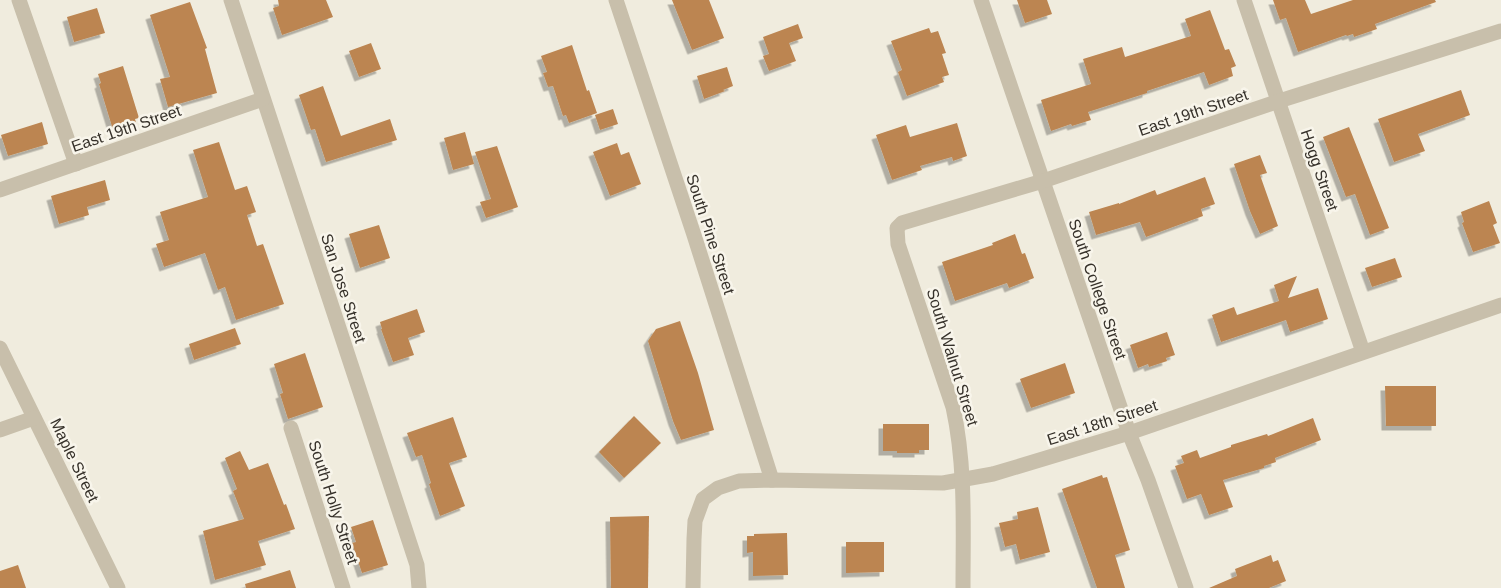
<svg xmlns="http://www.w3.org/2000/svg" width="1501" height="588" font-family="Helvetica,sans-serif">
  <defs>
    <filter id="shadow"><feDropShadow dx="-4.5" dy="4.5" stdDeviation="0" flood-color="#0004"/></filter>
  </defs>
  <rect width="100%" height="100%" fill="#f0ecde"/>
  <g fill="#bc8551" filter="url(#shadow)">
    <path d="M278 0H326L333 17 282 35 273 8 279 6Z"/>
    <path d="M672 0H709L724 38 692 50Z"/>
    <path d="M1017 0H1047L1052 14 1025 23Z"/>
    <path d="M1273 0H1305L1311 14 1353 0H1435L1436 2 1375 24 1377 29 1354 37 1353 34 1347 36 1346 35 1298 52 1286 18 1280 20Z"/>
    <path d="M190 2 207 48 205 49 217 93 168 107 160 79 170 77 150 15Z"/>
    <path d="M97 8 105 33 74 42 67 17Z"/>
    <path d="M1210 10 1225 50 1229 49 1236 66 1231 68 1233 76 1209 85 1204 72 1147 91V93L1088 112 1091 120 1072 126 1071 124 1051 131 1041 100 1091 84 1083 59 1122 47 1125 57 1191 36 1185 19Z"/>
    <path d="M798 24 803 38 789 43 796 61 769 71 763 56 769 54 763 37Z"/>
    <path d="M929 28 931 33 938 31 946 53 942 54 949 75 942 77 944 82 907 96 898 72 902 70 891 41Z"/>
    <path d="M371 43 381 69 359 77 349 51Z"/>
    <path d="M572 45 587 91 589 90 597 113 569 123 566 115 563 116 553 86 548 87 543 73 547 72 541 56Z"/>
    <path d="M123 66 139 118 135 119 137 126 114 133 99 84 101 83 98 74Z"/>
    <path d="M727 67 733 86 723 90 725 91 704 99 697 76Z"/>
    <path d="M323 86 341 136 390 119 397 140 326 162 315 129 311 130 299 95Z"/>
    <path d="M1461 90 1470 115 1418 134 1425 151 1394 162 1378 119Z"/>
    <path d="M613 109 618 124 600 130 595 115Z"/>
    <path d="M42 122 48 144 8 156 1 135Z"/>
    <path d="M957 123 967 156 953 161 952 157 920 166 922 170 892 180 876 135 906 125 910 137Z"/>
    <path d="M1349 127 1389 228 1370 235 1355 194 1346 197 1323 137Z"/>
    <path d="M465 132 474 164 453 170 444 138Z"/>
    <path d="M219 142 235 190 247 186 256 212 247 215 257 246 263 244 284 304 236 320 225 287 218 290 205 253 164 267 156 244 169 240 160 212 208 197 193 150Z"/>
    <path d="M617 143 621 155 629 152 641 184 610 196 593 152Z"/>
    <path d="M497 146 518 207 486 218 480 202 491 199 475 152Z"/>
    <path d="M1260 155 1267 173 1260 175 1278 226 1260 234 1250 211 1234 164Z"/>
    <path d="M1205 177 1215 204 1201 209 1203 216 1146 237 1140 222 1096 235 1089 212 1119 203V204L1155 190 1157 195Z"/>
    <path d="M105 180 110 200 87 207 89 215 59 224 51 196Z"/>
    <path d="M1489 201 1497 223 1493 225 1500 243 1473 252 1462 223 1464 222 1461 212Z"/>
    <path d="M379 225 390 258 360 268 349 234Z"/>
    <path d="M1015 234 1022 254 1025 253 1034 278 1009 288 1007 283 955 301 942 262 993 245 992 243Z"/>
    <path d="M1395 258 1402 277 1372 287 1365 268Z"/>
    <path d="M1297 276 1288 298 1318 288 1328 319 1290 332 1286 320 1221 342 1212 315 1234 307 1237 315 1279 301 1274 285Z"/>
    <path d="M417 309 425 332 408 338 414 355 393 362 381 329H382L380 322Z"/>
    <path d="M680 321 698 373 714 430 681 440 673 421 648 341 656 329Z"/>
    <path d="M235 328 241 344 194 360 189 344Z"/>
    <path d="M1167 332 1175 355 1166 358 1167 361 1149 367 1148 364 1138 368 1130 345Z"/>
    <path d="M305 353 323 407 288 419 280 394 283 393 274 364Z"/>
    <path d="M1065 363 1075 393 1031 408 1020 379Z"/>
    <path d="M1385 386H1436V426H1386Z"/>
    <path d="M634 416 661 443 624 478 599 452Z"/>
    <path d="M453 417 467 457 449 463 465 506 440 516 429 484 431 483 422 455 416 457 407 433Z"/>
    <path d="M1313 418 1321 440 1275 458 1276 462 1264 466V468L1223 480 1233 507 1209 515 1201 494 1187 499 1175 466 1184 463 1181 456 1197 450 1200 458 1231 447V445L1267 434 1268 436Z"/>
    <path d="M883 424H929V450H919V453H897V451H883Z"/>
    <path d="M240 451 249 470 268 463 284 505 286 504 295 529 258 541 266 565 215 580 203 531 244 519 233 491 237 489 225 458Z"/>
    <path d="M1102 475 1103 478 1107 477 1130 550 1115 555 1125 588H1097L1062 489Z"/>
    <path d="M1038 507 1050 552 1020 560 1016 544 1005 547 999 523 1018 519 1017 512Z"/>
    <path d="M649 516 648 588H611L610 517Z"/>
    <path d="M373 520 388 565 362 573 352 543 356 542 351 527Z"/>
    <path d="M787 533 788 575 753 576V552L747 553V536H754V534Z"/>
    <path d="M846 542H884V572L846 573Z"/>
    <path d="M1271 555 1273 562 1278 560 1286 581 1269 588H1209L1237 576 1235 569Z"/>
    <path d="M18 565 26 588H0V571Z"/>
    <path d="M290 570 296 588H246L245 584Z"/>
  </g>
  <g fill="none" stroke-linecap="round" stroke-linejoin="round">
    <g stroke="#c8bfab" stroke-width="15">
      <path d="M19 0 76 164"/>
      <path d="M231 0 417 565 419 588"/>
      <path d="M616 0 694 235 772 480"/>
      <path d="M981 0 1129 433 1148 480 1186 588"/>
      <path d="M1244 0 1363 352"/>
      <path d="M0 190 263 99"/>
      <path d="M0 348 118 588"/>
      <path d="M291 428 343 588"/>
      <path d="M0 430 34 418"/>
      <path d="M693 588 694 539 695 521 703 499 718 488 739 481 772 480 943 483 993 474 1129 433 1501 305"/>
      <path d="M963 588C963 527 966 467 953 407L898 244 897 228 902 223 1043 181 1279 101 1501 31"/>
    </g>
  </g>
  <g text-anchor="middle" stroke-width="5" stroke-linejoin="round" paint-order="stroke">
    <g font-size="16" fill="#36312a" stroke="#f8f5eb">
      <text transform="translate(1193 112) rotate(-19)" y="6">East 19th Street</text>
      <text transform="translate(126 128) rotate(-19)" y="6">East 19th Street</text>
      <text transform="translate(1320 170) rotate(71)" y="6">Hogg Street</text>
      <text transform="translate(711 234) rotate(72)" y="6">South Pine Street</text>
      <text transform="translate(344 288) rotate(72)" y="6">San Jose Street</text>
      <text transform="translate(1098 289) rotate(71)" y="6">South College Street</text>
      <text transform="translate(953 357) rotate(73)" y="6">South Walnut Street</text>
      <text transform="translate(1102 422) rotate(-18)" y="6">East 18th Street</text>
      <text transform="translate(75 460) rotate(64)" y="6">Maple Street</text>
      <text transform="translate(334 502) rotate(72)" y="6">South Holly Street</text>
    </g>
  </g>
</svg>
